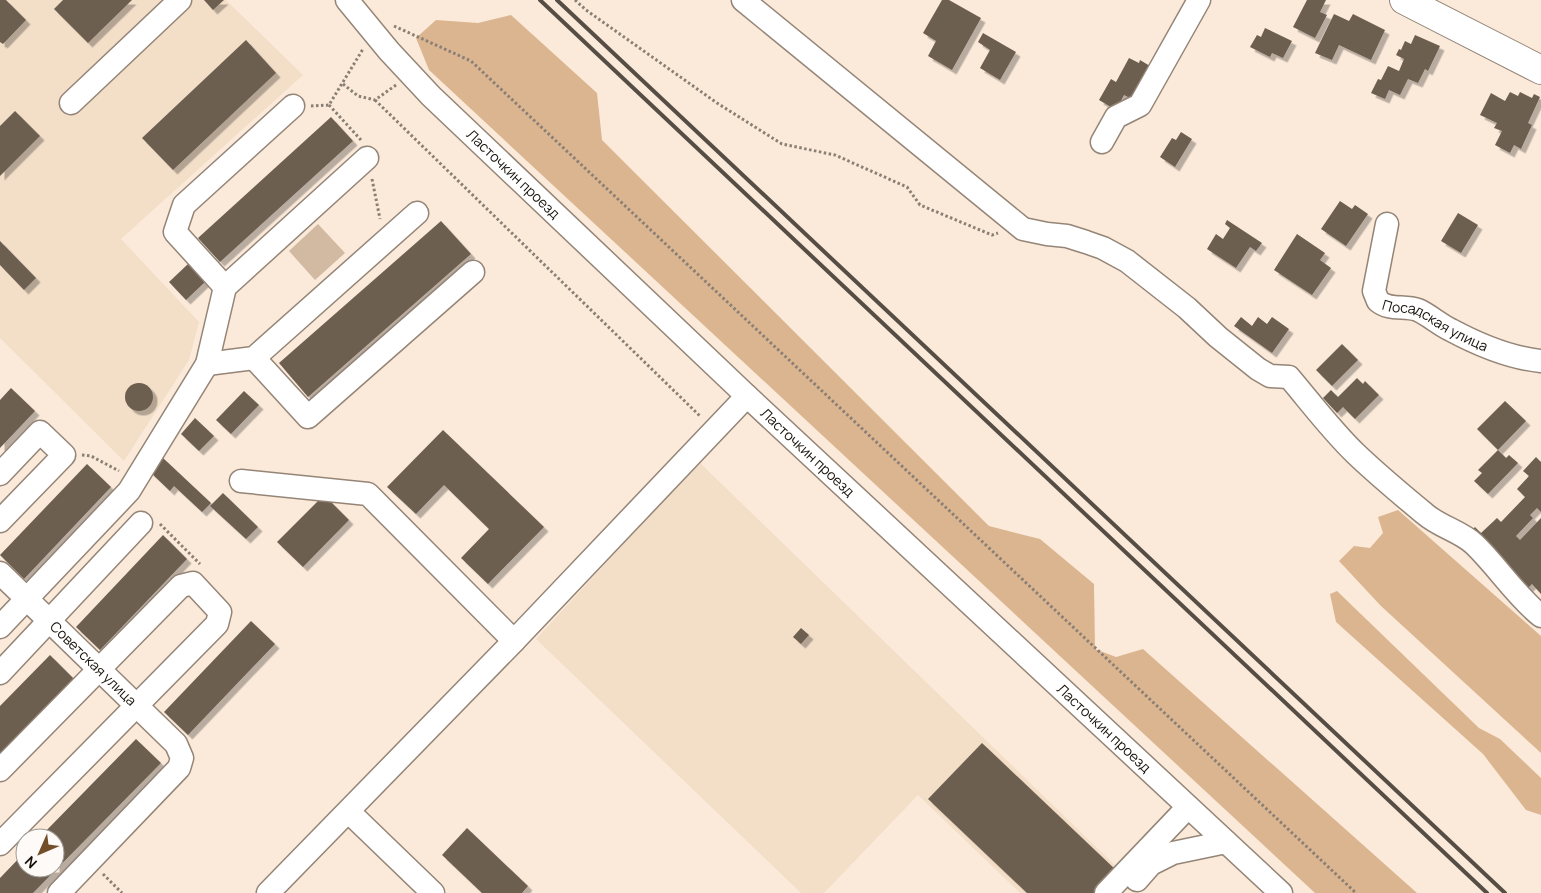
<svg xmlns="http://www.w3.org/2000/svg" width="1541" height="893" font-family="Manrope,sans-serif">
  <defs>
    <filter id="shadow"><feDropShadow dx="4.5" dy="4.5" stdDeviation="0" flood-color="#0004"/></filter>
  </defs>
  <rect width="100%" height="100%" fill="#fbeada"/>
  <g fill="#f3dec8">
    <path d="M0 0H226L303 75 121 239 199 322 189 360 124 461 0 338Z"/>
    <path d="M699 462 1122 872 1101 893H1020L918 795 824 893H801L536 639Z"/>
  </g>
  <path fill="#d2b9a1" d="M318 224 345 253 315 280 289 251Z"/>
  <g fill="#dbb590">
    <path d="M511 15 597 93 602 140 989 526 1040 539 1094 584 1095 649 1116 657 1143 649 1417 893H1315L429 70 416 38 436 20 478 23Z"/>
    <path d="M1398 510 1541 636V753L1381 606 1339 561 1354 546 1370 548 1383 533 1378 517Z"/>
    <path d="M1337 591 1479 728 1500 739 1541 778V815L1526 810 1483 754 1336 622 1330 594Z"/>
  </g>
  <g fill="#6c5e50" filter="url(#shadow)">
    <path d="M0 0H6L26 20 3 44 0 42Z"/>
    <path d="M63 0H132L88 43 54 9Z"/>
    <path d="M204 0H224L213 10Z"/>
    <path d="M942 0H949L981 18 952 70 928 56 936 41 923 33Z"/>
    <path d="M1307 0H1326L1320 12 1327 15 1315 38 1293 27Z"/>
    <path d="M1334 14 1349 21 1353 14 1385 30 1371 60 1339 45 1332 60 1315 53Z"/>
    <path d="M1265 28 1292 41 1283 58 1272 53 1270 57 1250 47 1257 35 1261 37Z"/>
    <path d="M983 33 1016 52 1000 80 980 68 990 50 978 42Z"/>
    <path d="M1415 35 1440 46 1428 71 1425 69 1418 83 1408 79 1400 95 1389 90 1385 99 1371 93 1378 79 1381 80 1388 66 1399 71 1404 59 1396 55 1399 49 1401 50 1405 41 1411 44Z"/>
    <path d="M246 40 276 73 173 170 142 138Z"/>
    <path d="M1129 58 1139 63 1140 60 1150 66 1134 100 1124 95 1116 110 1099 100 1111 79 1116 82Z"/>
    <path d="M1510 92 1518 96 1520 92 1532 98 1534 94 1540 97 1528 123 1532 125 1521 149 1514 145 1510 153 1495 145 1502 131 1494 128 1497 123 1480 115 1491 93 1505 101Z"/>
    <path d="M15 111 40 136 0 176V126Z"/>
    <path d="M331 117 353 141 220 262 198 238Z"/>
    <path d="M1181 132 1192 139 1175 167 1160 157 1172 138 1176 140Z"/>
    <path d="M1340 201 1352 209 1355 205 1368 214 1346 246 1321 229Z"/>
    <path d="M1458 213 1478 225 1461 253 1441 241Z"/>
    <path d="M1227 220 1262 243 1256 251 1250 247 1236 268 1207 249 1216 234 1223 239 1230 228 1225 224Z"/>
    <path d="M441 221 471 254 308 397 279 363Z"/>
    <path d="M1297 234 1325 253 1320 260 1331 268 1312 295 1274 270Z"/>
    <path d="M0 241 36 278 24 290 0 265Z"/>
    <path d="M188 264 205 282 186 300 169 282Z"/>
    <path d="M1241 317 1252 326 1258 317 1267 324 1272 317 1289 329 1272 353 1234 326Z"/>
    <path d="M1342 344 1358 360 1332 386 1316 370Z"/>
    <path d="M1357 378 1363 384 1365 381 1379 395 1355 419 1343 407 1337 413 1323 398 1331 390 1338 397Z"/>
    <circle cx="139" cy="397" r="14"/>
    <path d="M11 388 35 411 0 448V400Z"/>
    <path d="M244 391 259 405 231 434 216 420Z"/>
    <path d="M1505 401 1526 421 1498 450 1506 458 1509 455 1518 463 1488 494 1474 481 1482 473 1478 470 1498 450 1477 429Z"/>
    <path d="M195 418 214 436 199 451 181 434Z"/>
    <path d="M443 430 544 527 488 584 461 558 489 529 444 485 416 514 387 487Z"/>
    <path d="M1536 457 1541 462V512L1537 508 1530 515 1533 518 1516 536 1520 540 1541 518V594L1532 584 1526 590 1471 531 1475 527 1481 533 1497 518 1501 522 1525 497 1517 489 1529 476 1523 471Z"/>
    <path d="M163 458 211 503 202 512 174 486 170 491 150 472Z"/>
    <path d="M87 464 111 487 24 579 0 555Z"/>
    <path d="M223 493 258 527 246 539 210 506Z"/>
    <path d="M324 495 349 520 303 567 277 542Z"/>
    <path d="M163 535 187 559 100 650 76 627Z"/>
    <path d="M251 621 275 644 188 735 164 712Z"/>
    <path d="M801 628 809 635 801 644 793 637Z"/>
    <path d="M50 655 74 679 0 755V706Z"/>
    <path d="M136 739 161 763 33 893H0V878L25 852V868H55V838H39Z"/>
    <path d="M982 743 1119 873 1100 893H1027L928 799Z"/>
    <path d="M467 828 528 886 522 893H482L442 855Z"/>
  </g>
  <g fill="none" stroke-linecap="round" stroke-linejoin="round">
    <defs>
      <g id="minor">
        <path id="s1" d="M347 0 389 51 431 96 747 396 1281 893"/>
        <path d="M743 0 1023 229 1047 234 1067 236 1086 242 1103 248 1127 261 1187 308 1218 337 1258 369 1270 376 1289 377C1311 403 1332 431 1356 454 1378 475 1402 495 1425 514 1440 527 1460 531 1474 544 1498 567 1515 595 1541 616"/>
        <path d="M71 103 180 0"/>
        <path d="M1102 142 1116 117 1140 105 1199 0"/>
        <path id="s2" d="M1387 224 1374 291 1378 301C1390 311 1404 305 1418 310 1429 315 1439 324 1451 330 1479 345 1510 358 1541 361"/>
        <path d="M225 287 367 158"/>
        <path d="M254 358 308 417 473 272"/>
        <path d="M207 364 254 358 417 213"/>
        <path d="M0 474 40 432 64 455 0 521"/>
        <path d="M241 481 368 494 514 641 268 893"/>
        <path id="s3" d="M0 573 176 744 182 758 179 768 59 893"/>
        <path d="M0 627 129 491 207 364 225 287 175 232 184 205 293 106"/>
        <path d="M514 641 747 396"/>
        <path d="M0 673 141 523"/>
        <path d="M0 770 181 586 193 583 220 612 217 624 0 844"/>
        <path d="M349 812 433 893"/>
        <path d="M1137 880 1151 864 1173 853 1226 842"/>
        <path d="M1106 893 1188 807"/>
      </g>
      <path id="major" d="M1404 0 1541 70"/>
    </defs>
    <use href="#minor" stroke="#948577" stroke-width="25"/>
    <use href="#major" stroke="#948577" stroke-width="30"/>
    <g stroke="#8a7f74" stroke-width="3" stroke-dasharray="2.5 2.5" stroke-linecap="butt">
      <path d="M575 0 586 10 717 103 782 144 835 155 907 187 920 205 992 235 998 233"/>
      <path d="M394 26 471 61 1356 893"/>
      <path d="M343 84 358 96 375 100 396 85"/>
      <path d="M375 100 701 417"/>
      <path d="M329 105 361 140"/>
      <path d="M311 106 329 105 363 49"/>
      <path d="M372 179 380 219"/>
      <path d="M82 455 91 456 119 471"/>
      <path d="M160 524 200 564"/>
      <path d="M103 874 122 893"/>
    </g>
    <use href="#minor" stroke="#fff" stroke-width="22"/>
    <use href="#major" stroke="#fff" stroke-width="28"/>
    <g stroke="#564d45" stroke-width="4">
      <path d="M540 0 1487 893"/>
      <path d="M557 0 1505 893"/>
    </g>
  </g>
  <g text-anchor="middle" stroke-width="4.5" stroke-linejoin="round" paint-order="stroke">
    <g font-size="14" fill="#15100a" stroke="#fdfaf7">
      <text dy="5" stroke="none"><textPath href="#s1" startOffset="241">Ласточкин проезд</textPath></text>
      <text dy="5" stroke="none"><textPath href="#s2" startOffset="142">Посадская улица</textPath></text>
      <text dy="5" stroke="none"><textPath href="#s1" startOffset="646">Ласточкин проезд</textPath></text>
      <text dy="5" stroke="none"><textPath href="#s3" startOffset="130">Советская улица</textPath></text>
      <text dy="5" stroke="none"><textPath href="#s1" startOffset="1051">Ласточкин проезд</textPath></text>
    </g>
  </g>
  <g transform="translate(40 853) rotate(225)"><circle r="24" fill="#fdfaf7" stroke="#a09c98"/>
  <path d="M0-4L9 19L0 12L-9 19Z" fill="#734f29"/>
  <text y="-8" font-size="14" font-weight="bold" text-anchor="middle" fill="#15100a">N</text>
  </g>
</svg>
